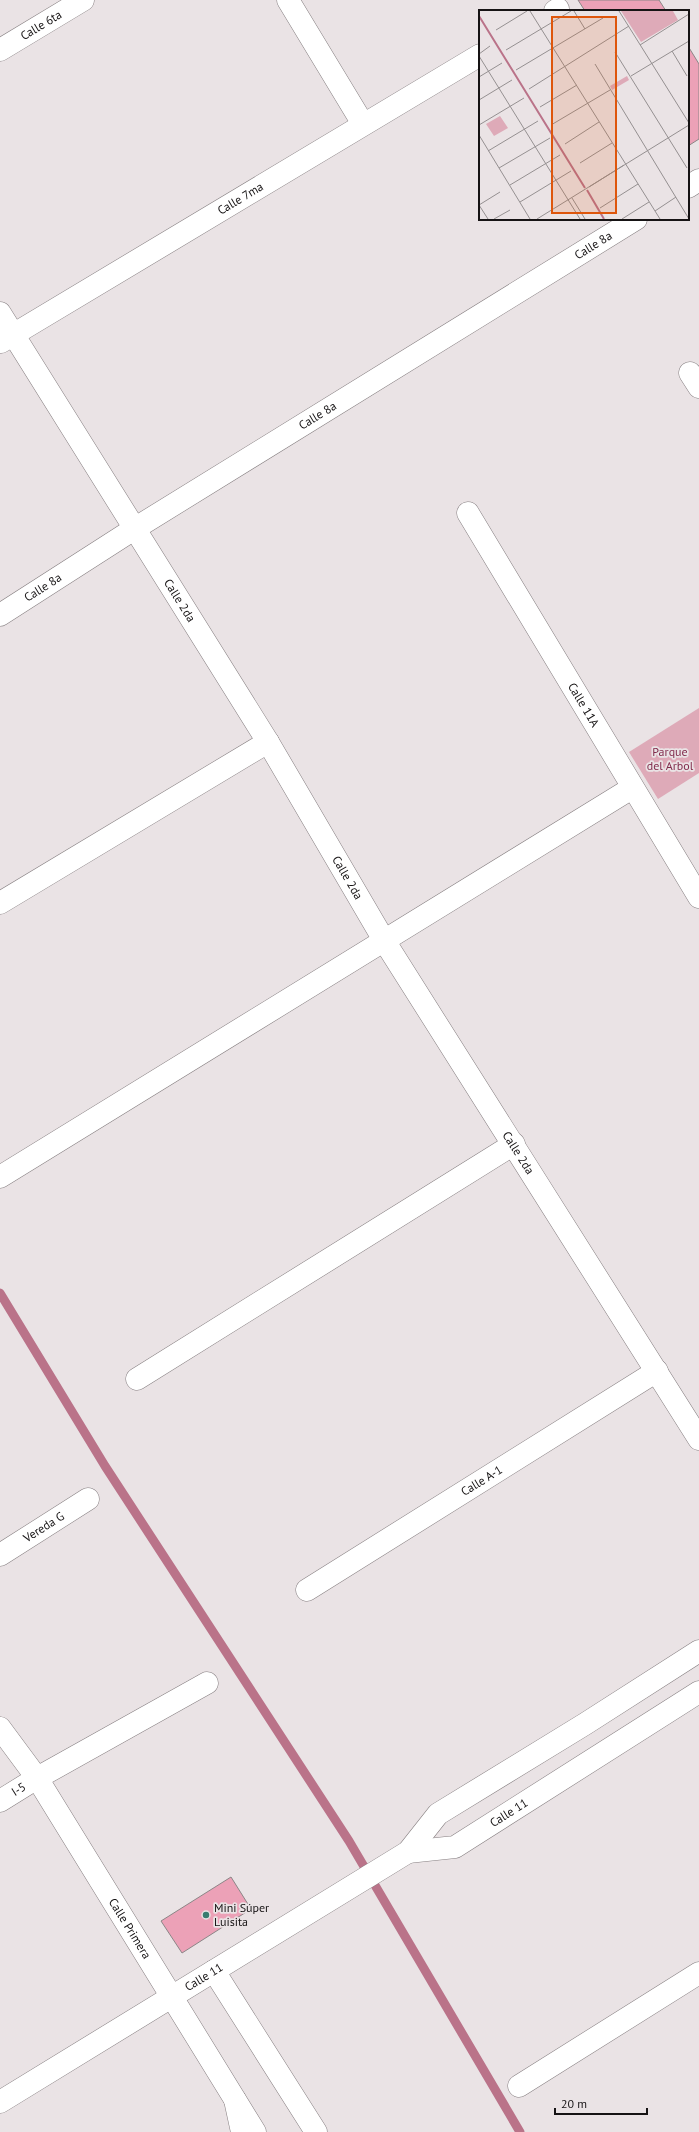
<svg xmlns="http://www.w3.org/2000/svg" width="699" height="2132" font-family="'PT Sans',sans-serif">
  <rect width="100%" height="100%" fill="#eae3e5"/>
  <path fill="#deaab8" d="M699 708V773L658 799 629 752Z"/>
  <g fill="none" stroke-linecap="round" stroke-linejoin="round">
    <path stroke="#ba7389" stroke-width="9" d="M0 1293 105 1466 349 1841 520 2132"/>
  </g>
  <g fill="#eca1b7" stroke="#8c8687">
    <path d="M578 0H659L666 11H585Z"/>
    <path d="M688 46 699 64V139L688 146Z"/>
    <path d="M231 1877 251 1909 182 1953 161 1921Z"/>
  </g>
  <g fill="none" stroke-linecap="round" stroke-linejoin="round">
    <defs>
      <g id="minor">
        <path d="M288 0 363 124"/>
        <path d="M555 11 558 9"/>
        <path id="s1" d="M0 50 83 0"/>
        <path d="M688 187 699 180"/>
        <path id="s2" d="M0 313 268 742 385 942 699 1439"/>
        <path id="s3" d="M1 342 480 55"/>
        <path d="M690 373 699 387"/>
        <path id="s4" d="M468 513 699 897"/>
        <path id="s5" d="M0 615 134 529 636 219"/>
        <path d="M0 903 268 742"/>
        <path d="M0 1177 632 788"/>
        <path d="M137 1379 514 1144"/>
        <path id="s6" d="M0 1555 88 1499"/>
        <path id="s7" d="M307 1590 657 1371"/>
        <path id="s8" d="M0 1728 37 1778 255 2132"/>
        <path id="s9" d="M0 1801 37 1778 207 1683"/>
        <path id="s10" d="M408 1852 455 1847 699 1692"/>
        <path d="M214 1971 316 2132"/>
        <path d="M519 2086 699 1973"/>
        <path id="s11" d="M0 2102 408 1852 438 1814 585 1724 699 1651"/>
      </g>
      <path id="highway" d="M235 2100 242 2132"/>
    </defs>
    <use href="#minor" stroke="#867f81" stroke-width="23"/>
    <use href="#highway" stroke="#867f81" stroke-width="23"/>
    <use href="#minor" stroke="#fff" stroke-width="22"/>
    <use href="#highway" stroke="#fff" stroke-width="22"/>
  </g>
  <circle fill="#387c70" stroke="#eae3e5" stroke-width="1.5" cx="206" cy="1915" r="4"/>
  <g text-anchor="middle" stroke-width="3.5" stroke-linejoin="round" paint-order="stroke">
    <g font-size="12" fill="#161314" stroke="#eae3e5">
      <text dy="4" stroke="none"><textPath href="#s1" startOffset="48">Calle 6ta</textPath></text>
      <text dy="4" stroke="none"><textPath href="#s3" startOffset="279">Calle 7ma</textPath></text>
      <text dy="4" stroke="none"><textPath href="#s5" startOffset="699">Calle 8a</textPath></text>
      <text dy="4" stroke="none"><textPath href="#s5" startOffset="375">Calle 8a</textPath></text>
      <text dy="4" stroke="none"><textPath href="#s5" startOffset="51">Calle 8a</textPath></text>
      <text dy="4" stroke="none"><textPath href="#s2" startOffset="339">Calle 2da</textPath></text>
      <text dy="4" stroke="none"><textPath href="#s4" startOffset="224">Calle 11A</textPath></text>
      <text dy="4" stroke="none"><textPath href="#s2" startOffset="663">Calle 2da</textPath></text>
      <text dy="4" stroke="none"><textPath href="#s2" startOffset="987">Calle 2da</textPath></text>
      <text dy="4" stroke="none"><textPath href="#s7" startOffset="206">Calle A-1</textPath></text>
      <text dy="4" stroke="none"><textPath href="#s6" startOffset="52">Vereda G</textPath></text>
      <text dy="4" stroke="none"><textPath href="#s9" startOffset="22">I-5</textPath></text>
      <text dy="4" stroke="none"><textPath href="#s10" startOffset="111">Calle 11</textPath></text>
      <text dy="4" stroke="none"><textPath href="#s8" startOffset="239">Calle Primera</textPath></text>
      <text dy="4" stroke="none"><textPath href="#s11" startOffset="239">Calle 11</textPath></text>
    </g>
    <g font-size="12" fill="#812a4b" stroke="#eae3e5">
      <text x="670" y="756">Parque<tspan x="670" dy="14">del Arbol</tspan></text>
    </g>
    <g font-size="12" fill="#161314" stroke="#eae3e5" text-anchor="start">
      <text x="214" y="1912">Mini Súper<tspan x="214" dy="14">Luisita</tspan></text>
    </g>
  </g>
  <g transform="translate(479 10)">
    <rect width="210" height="210" fill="#eae3e5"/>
    <path d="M142 1H194L199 10 162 32ZM148 66 150 70 133 80 131 76ZM21 106 29 118 15 126 7 114Z" fill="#deaab8"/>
    <path fill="none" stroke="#ba7389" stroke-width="2" d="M0 6 106 178M108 180 125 209"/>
    <path fill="none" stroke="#959091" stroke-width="1" d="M51 1 181 209M95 1 106 19M140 1 210 113M17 20 48 1M161 35 210 4M27 40 92 1M193 41 208 66M136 42 208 158M0 44 11 36M0 46 101 209M116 54 210 209M37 60 124 8M152 66 210 31M0 67 23 53M50 79 150 16M0 90 33 70M61 97 98 75M0 115 45 88M72 115 131 80M0 125 51 209M86 134 120 112M9 141 59 111M101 153 133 133M20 158 71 128M31 175 81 145M110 177 145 155M93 188 106 209M41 192 92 161M0 195 21 182M0 195 9 209M121 198 159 174M176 201 197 187M15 209 31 200M58 209 210 115M143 209 170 192"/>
    <path fill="#de560c" fill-opacity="0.15" stroke="#de560c" stroke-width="2" d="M73 7H137V203H73Z"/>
    <rect width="210" height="210" fill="none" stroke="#161314" stroke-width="2"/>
  </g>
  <path d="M555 2108v6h92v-6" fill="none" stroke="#161314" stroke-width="2"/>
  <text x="561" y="2108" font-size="12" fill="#161314" stroke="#eae3e5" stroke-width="3" paint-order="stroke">20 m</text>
</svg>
